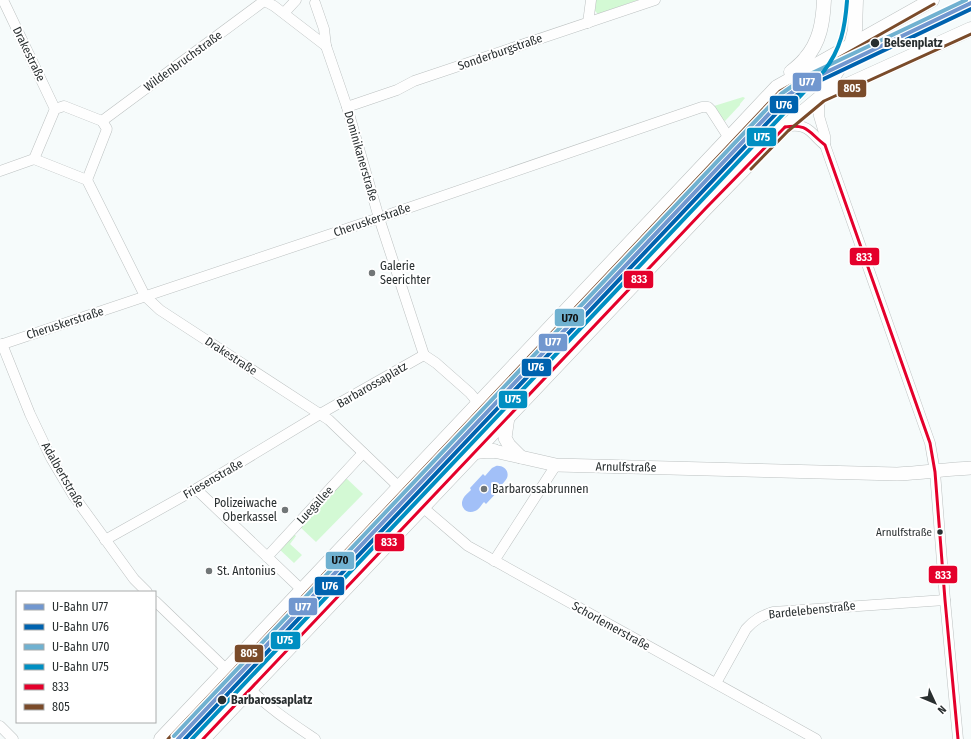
<svg xmlns="http://www.w3.org/2000/svg" width="971" height="739" font-family="'Fira Sans Condensed',sans-serif">
  <rect width="100%" height="100%" fill="#f6fbfb"/>
  <path fill="#e1f1f3" d="M778 94H808L196 739H165Z"/>
  <g fill="#d3f9d4">
    <path d="M596 0H638L598 14 595 11Z"/>
    <path d="M743 97 745 98 740 104V105L725 121 723 120 714 106Z"/>
    <path d="M345 477 363 494 316 542 298 525Z"/>
    <path d="M293 533 296 536 290 544 302 555 294 563 278 548Z"/>
  </g>
  <path fill="#a2c0f8" d="M496 466C502 465 510 470 507 478 505 482 501 485 498 488L499 490 486 504 484 502C481 505 479 510 475 511 467 515 459 507 463 499 464 496 468 493 471 490L470 488 483 474 485 476 492 468Z"/>
  <g fill="none" stroke-linecap="round" stroke-linejoin="round">
    <defs>
      <g id="minor">
        <path d="M3 0 55 109"/>
        <path d="M263 0 274 6 326 46 347 107 379 218 424 355 436 363 470 393 475 399 476 406"/>
        <path d="M315 3 324 29 326 46"/>
        <path d="M284 13 296 0"/>
        <path d="M588 23 591 0"/>
        <path d="M821 97 819 107V116L825 136V145L930 443 935 472 945 600 958 739"/>
        <path d="M64 106 102 121 107 129 87 180 34 159 55 109Z"/>
        <path d="M347 107 397 90 414 81 655 0"/>
        <path d="M102 121 264 1"/>
        <path d="M785 127C794 125 803 125 810 131 816 136 819 141 825 145"/>
        <path d="M0 171 34 159"/>
        <path d="M87 180 145 296 160 310 329 420 399 487 468 546 816 739"/>
        <path d="M2 344 30 414 51 458 73 495 134 579 147 592"/>
        <path d="M0 345 379 218 702 107H708L711 110 729 138"/>
        <path d="M196 489 302 590"/>
        <path d="M105 540 196 489 320 414 424 355"/>
        <path d="M267 557 363 453"/>
        <path d="M494 561 556 465"/>
        <path d="M155 601 227 670"/>
        <path d="M716 683 746 629C754 620 761 616 773 612L945 600"/>
        <path d="M251 690C270 709 293 724 315 739"/>
        <path d="M0 726 13 739"/>
      </g>
      <g id="tertiary">
        <path d="M508 417 505 438 509 445 521 457"/>
        <path d="M494 451 556 465 897 474C922 473 946 469 971 468"/>
      </g>
      <g id="secondary">
        <path d="M791 72C796 68 801 64 805 59 820 42 823 22 824 0"/>
        <path d="M821 97 846 56 851 45 855 30 856 0"/>
        <path d="M475 452 485 451H494"/>
        <path d="M161 739 302 590 729 138 777 87 932 0"/>
        <path d="M203 739 706 208 785 127 821 97 971 29"/>
      </g>
    </defs>
    <use href="#minor" stroke="#bcc1c1" stroke-width="11"/>
    <use href="#tertiary" stroke="#bcc1c1" stroke-width="14"/>
    <use href="#secondary" stroke="#bcc1c1" stroke-width="15"/>
    <use href="#minor" stroke="#fefefe" stroke-width="10"/>
    <use href="#tertiary" stroke="#fefefe" stroke-width="13"/>
    <use href="#secondary" stroke="#fefefe" stroke-width="14"/>
    <defs>
      <g id="bus-1">
        <path d="M785 127C808 123 809 133 825 145L930 443 935 472 945 600 958 739"/>
        <path d="M203 739 706 208 785 127"/>
      </g>
      <g id="bus-2">
        <path d="M751 169 788 131 824 101 971 34"/>
        <path d="M168 739 780 91 934 4"/>
      </g>
    </defs>
    <use href="#bus-1" stroke="#fff" stroke-width="6"/>
    <use href="#bus-2" stroke="#fff" stroke-width="6"/>
    <use href="#bus-1" stroke="#e4002b" stroke-width="3"/>
    <use href="#bus-2" stroke="#7a4b2a" stroke-width="3"/>
    <defs>
      <path id="metro-1" d="M178 739 784 98 810 80 971 3"/>
      <path id="metro-2" d="M185 739 787 102 813 84 971 9"/>
      <path id="metro-3" d="M174 736 781 94 808 75 966 0"/>
      <path id="metro-4" d="M192 739 824 71C841 49 845 28 847 1"/>
    </defs>
    <use href="#metro-1" stroke="#fff" stroke-width="7"/>
    <use href="#metro-2" stroke="#fff" stroke-width="7"/>
    <use href="#metro-3" stroke="#fff" stroke-width="7"/>
    <use href="#metro-4" stroke="#fff" stroke-width="7"/>
    <use href="#metro-1" stroke="#7197cf" stroke-width="4"/>
    <use href="#metro-2" stroke="#0063af" stroke-width="4"/>
    <use href="#metro-3" stroke="#70b1d0" stroke-width="4"/>
    <use href="#metro-4" stroke="#008fc2" stroke-width="4"/>
  </g>
  <g fill="#292f30" stroke="#fff" stroke-width="1.5">
    <circle cx="875" cy="43" r="5"/>
    <circle cx="940" cy="532" r="3.5"/>
    <circle cx="222" cy="700" r="5"/>
  </g>
  <g fill="#717677" stroke="#fff" stroke-width="1.5">
    <circle cx="372" cy="273" r="4"/>
    <circle cx="484" cy="489" r="4"/>
    <circle cx="285" cy="510" r="4"/>
    <circle cx="209" cy="571" r="4"/>
  </g>
  <g text-anchor="middle" stroke-width="4" stroke-linejoin="round" paint-order="stroke">
    <g font-size="11" fill="#292f30" stroke="#fff" text-anchor="end">
      <text x="932" y="536">Arnulfstraße</text>
    </g>
    <g font-size="12" font-weight="bold" fill="#292f30" stroke="#fff" text-anchor="start">
      <text x="884" y="47">Belsenplatz</text>
      <text x="231" y="704">Barbarossaplatz</text>
    </g>
    <g font-size="12" fill="#292f30" stroke="#fff">
      <text transform="translate(500 52) rotate(-19)" y="4">Sonderburgstraße</text>
      <text transform="translate(29 54) rotate(64)" y="4">Drakestraße</text>
      <text transform="translate(183 61) rotate(-36)" y="4">Wildenbruchstraße</text>
      <text transform="translate(361 156) rotate(74)" y="4">Dominikanerstraße</text>
      <text transform="translate(372 220) rotate(-19)" y="4">Cheruskerstraße</text>
      <text transform="translate(65 323) rotate(-18)" y="4">Cheruskerstraße</text>
      <text transform="translate(231 356) rotate(33)" y="4">Drakestraße</text>
      <text transform="translate(372 385) rotate(-30)" y="4">Barbarossaplatz</text>
      <text transform="translate(626 467) rotate(1)" y="4">Arnulfstraße</text>
      <text transform="translate(63 475) rotate(60)" y="4">Adalbertstraße</text>
      <text transform="translate(213 479) rotate(-30)" y="4">Friesenstraße</text>
      <text transform="translate(315 505) rotate(-47)" y="4">Luegallee</text>
      <text transform="translate(812 610) rotate(-6)" y="4">Bardelebenstraße</text>
      <text transform="translate(611 626) rotate(29)" y="4">Schorlemerstraße</text>
    </g>
    <g font-size="12" fill="#292f30" stroke="#fff" text-anchor="start">
      <text x="380" y="270">Galerie<tspan x="380" dy="14">Seerichter</tspan></text>
      <text x="492" y="493">Barbarossabrunnen</text>
      <text x="277" y="507" text-anchor="end">Polizeiwache<tspan x="277" dy="14">Oberkassel</tspan></text>
      <text x="217" y="575">St. Antonius</text>
    </g>
  </g>
  <g stroke="#fff" stroke-width="1.5">
    <rect x="792" y="72" width="30" height="20" rx="4" fill="#7197cf"/>
    <rect x="837" y="79" width="30" height="19" rx="4" fill="#7a4b2a"/>
    <rect x="769" y="95" width="30" height="19" rx="4" fill="#0063af"/>
    <rect x="746" y="127" width="31" height="20" rx="4" fill="#008fc2"/>
    <rect x="849" y="247" width="31" height="19" rx="4" fill="#e4002b"/>
    <rect x="623" y="270" width="31" height="19" rx="4" fill="#e4002b"/>
    <rect x="554" y="308" width="31" height="19" rx="4" fill="#70b1d0"/>
    <rect x="538" y="333" width="30" height="19" rx="4" fill="#7197cf"/>
    <rect x="521" y="358" width="31" height="19" rx="4" fill="#0063af"/>
    <rect x="498" y="390" width="30" height="19" rx="4" fill="#008fc2"/>
    <rect x="374" y="533" width="31" height="19" rx="4" fill="#e4002b"/>
    <rect x="325" y="551" width="30" height="19" rx="4" fill="#70b1d0"/>
    <rect x="928" y="565" width="30" height="19" rx="4" fill="#e4002b"/>
    <rect x="314" y="576" width="31" height="20" rx="4" fill="#0063af"/>
    <rect x="288" y="597" width="30" height="19" rx="4" fill="#7197cf"/>
    <rect x="270" y="631" width="31" height="19" rx="4" fill="#008fc2"/>
    <rect x="234" y="644" width="30" height="19" rx="4" fill="#7a4b2a"/>
  </g>
  <g font-size="11" text-anchor="middle" font-weight="bold" fill="#fff">
    <text x="807" y="86">U77</text>
    <text x="852" y="92">805</text>
    <text x="784" y="109">U76</text>
    <text x="762" y="141">U75</text>
    <text x="864" y="261">833</text>
    <text x="639" y="283">833</text>
    <text x="553" y="346">U77</text>
    <text x="536" y="371">U76</text>
    <text x="513" y="403">U75</text>
    <text x="389" y="546">833</text>
    <text x="943" y="579">833</text>
    <text x="330" y="590">U76</text>
    <text x="303" y="611">U77</text>
    <text x="285" y="644">U75</text>
    <text x="249" y="657">805</text>
  </g>
  <g font-size="11" text-anchor="middle" font-weight="bold" fill="#111">
    <text x="570" y="322">U70</text>
    <text x="340" y="564">U70</text>
  </g>
  <rect x="16" y="591" width="140" height="132" fill="#ffffff" stroke="#a9acac"/>
  <rect x="24" y="604" width="20" height="6" fill="#7197cf" stroke="#a9acac"/>
  <text x="52" y="611" font-size="12" fill="#292f30">U-Bahn U77</text>
  <rect x="24" y="624" width="20" height="6" fill="#0063af" stroke="#a9acac"/>
  <text x="52" y="631" font-size="12" fill="#292f30">U-Bahn U76</text>
  <rect x="24" y="644" width="20" height="6" fill="#70b1d0" stroke="#a9acac"/>
  <text x="52" y="651" font-size="12" fill="#292f30">U-Bahn U70</text>
  <rect x="24" y="664" width="20" height="6" fill="#008fc2" stroke="#a9acac"/>
  <text x="52" y="671" font-size="12" fill="#292f30">U-Bahn U75</text>
  <rect x="24" y="684" width="20" height="6" fill="#e4002b" stroke="#a9acac"/>
  <text x="52" y="691" font-size="12" fill="#292f30">833</text>
  <rect x="24" y="704" width="20" height="6" fill="#7a4b2a" stroke="#a9acac"/>
  <text x="52" y="711" font-size="12" fill="#292f30">805</text>
  <g transform="translate(935 703) rotate(134)" stroke="#ffffff" stroke-width="3" paint-order="stroke">
  <path d="M0-3L7 15L0 10L-7 15Z" fill="#292f30"/>
  <text y="-6" font-size="11" font-weight="bold" text-anchor="middle" fill="#292f30">N</text>
  </g>
</svg>
